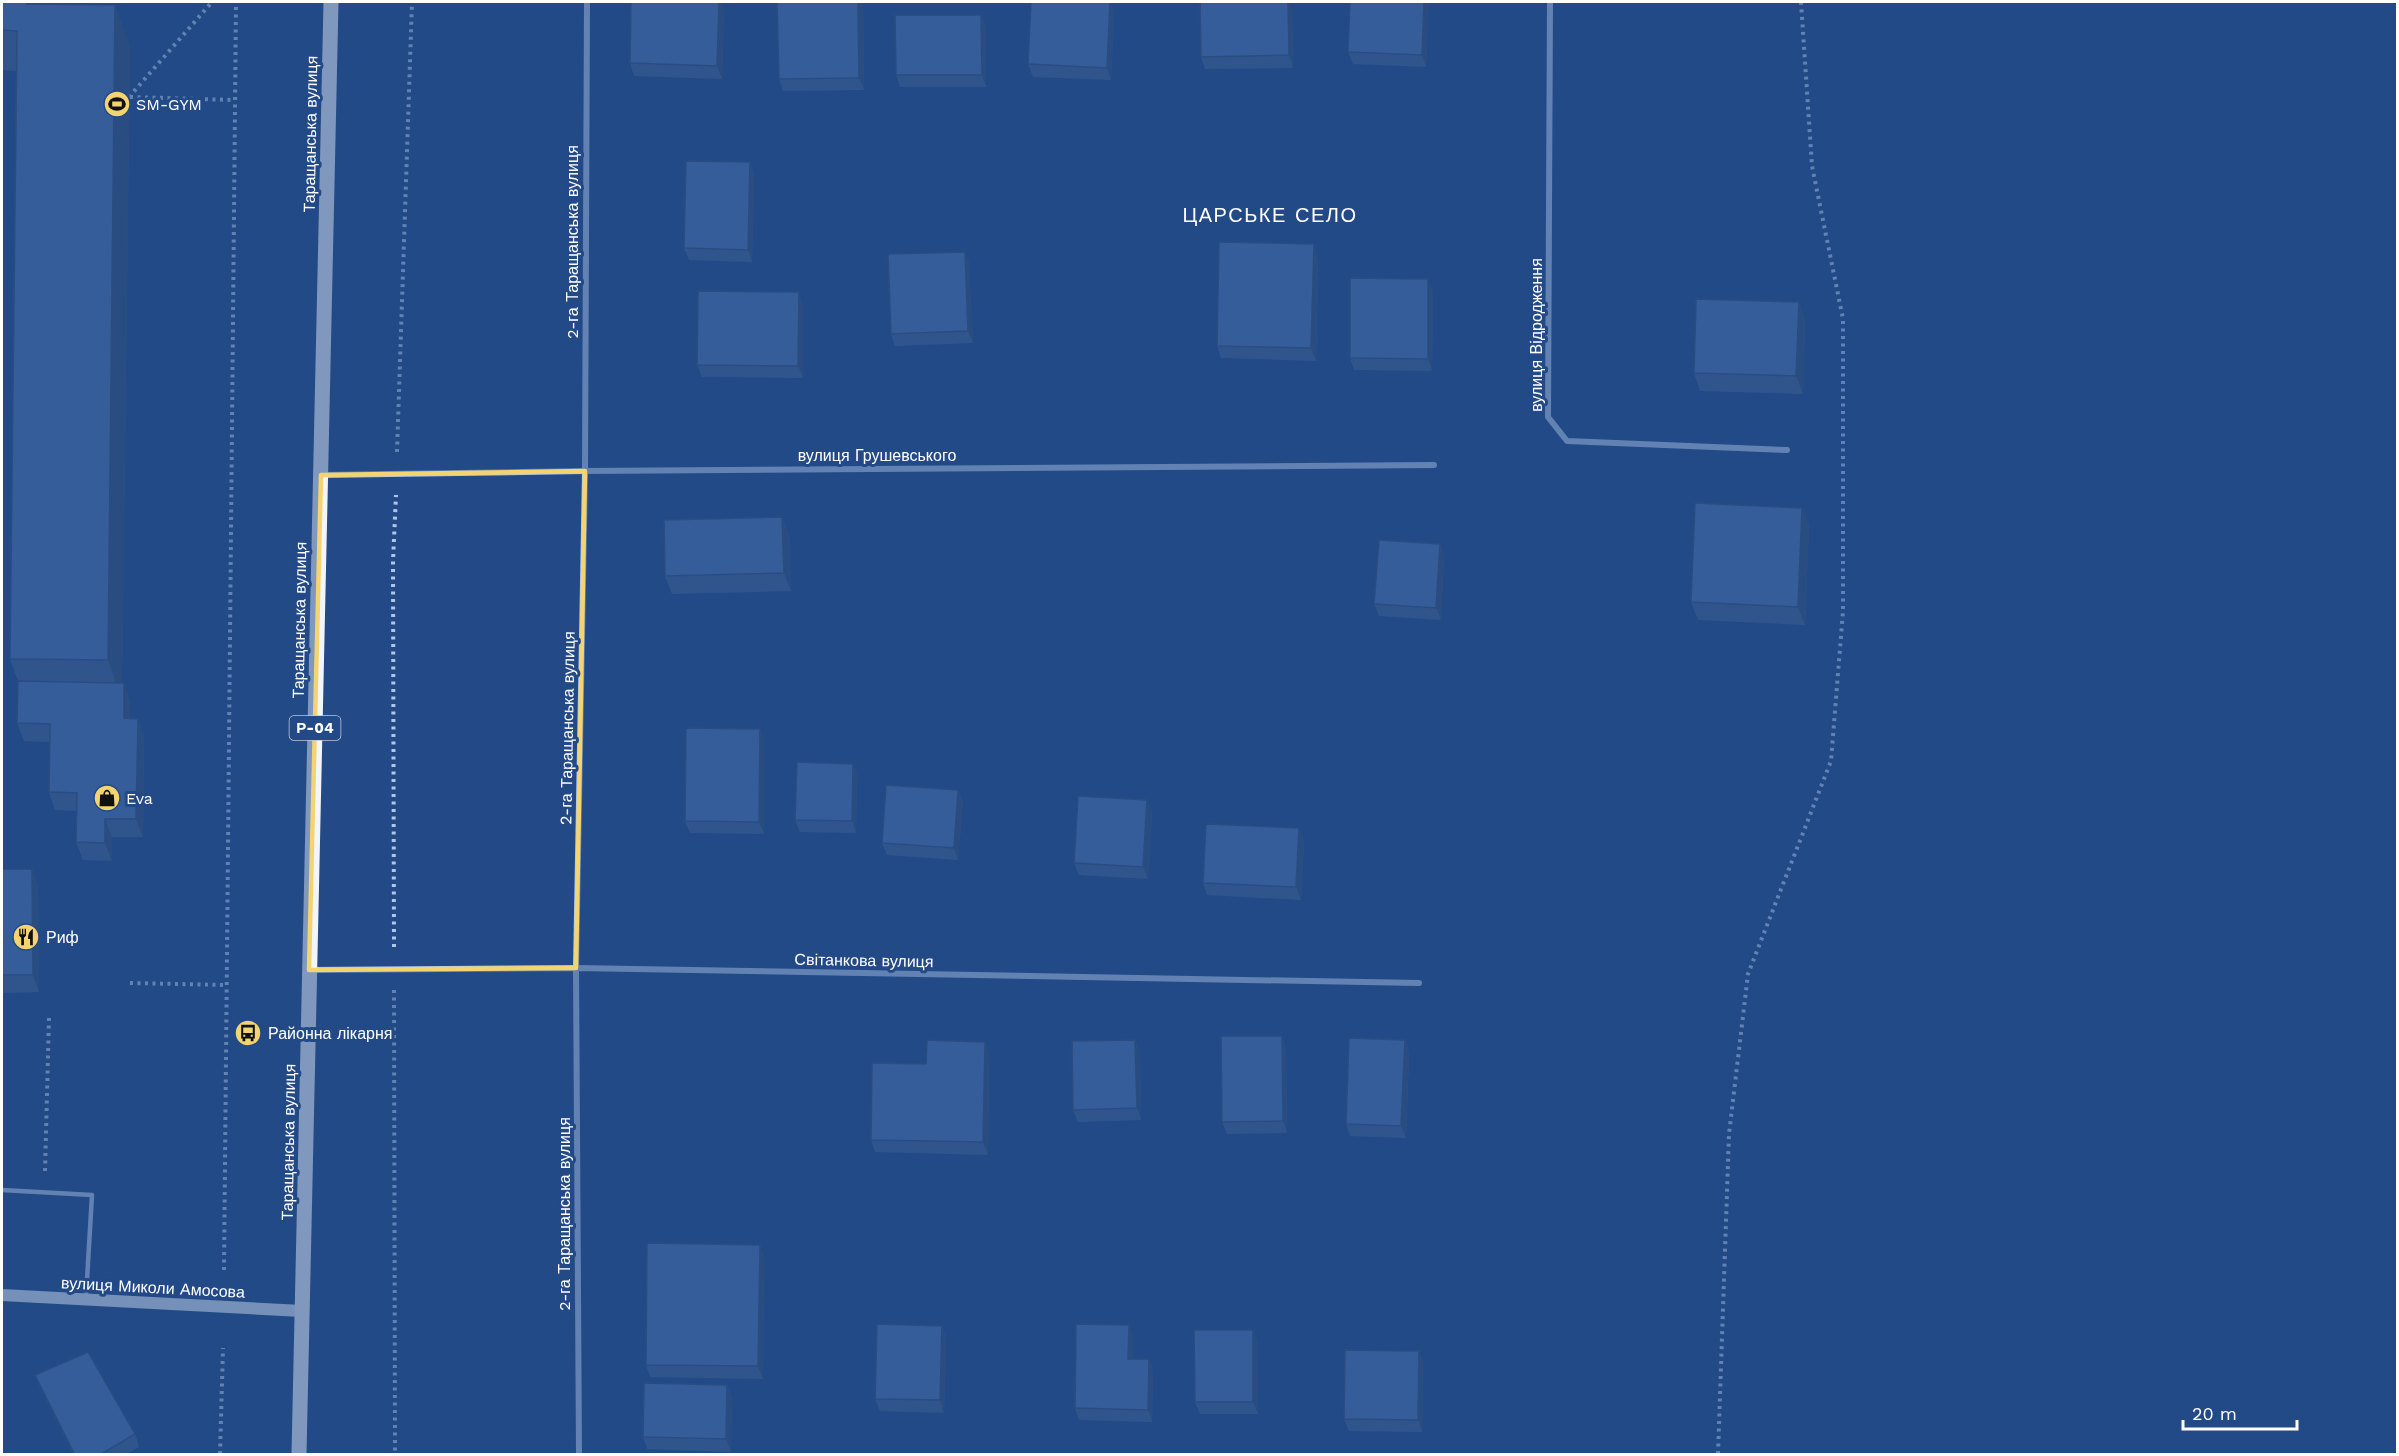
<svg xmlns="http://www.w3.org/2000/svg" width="2399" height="1456" font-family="'Work Sans',sans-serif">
  <rect width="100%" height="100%" fill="#234a87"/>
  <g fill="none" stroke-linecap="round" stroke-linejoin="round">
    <g stroke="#aec6e9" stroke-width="4" stroke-dasharray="3 4.5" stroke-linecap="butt">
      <path d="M129 97 212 2"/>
      <path d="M130 97 234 100"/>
      <path d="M397 452 412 2"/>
      <path d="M394 947 393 561 396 495"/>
      <path d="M130 983 226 985"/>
      <path d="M394 990 395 1454"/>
      <path d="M45 1171 49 1017"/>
      <path d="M224 1270 236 2"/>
      <path d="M220 1454 223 1348"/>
      <path d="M1718 1454 1729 1134 1748 974 1831 761 1843 611V319L1812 166 1801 2"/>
    </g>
    <path stroke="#aec6e9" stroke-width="4.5" d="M2 1190 92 1195 86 1297"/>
    <g stroke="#aec6e9" stroke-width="6">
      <path d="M1550 2 1548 417 1567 441 1787 450"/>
      <path d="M321 475 585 471 1434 465"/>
      <path d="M310 970 576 968 1419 983"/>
      <path d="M579 1454 576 968 585 471 587 2"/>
    </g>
    <path stroke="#d9e5f7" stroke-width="12" d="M2 1295 302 1311"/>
    <path stroke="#f1f6fe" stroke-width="15" d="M299 1454 331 2"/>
  </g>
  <g fill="#406396">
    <path d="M2 2H42V4L130 46 122 683 130 701V719H138L144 737 143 837H112V861L83 860 76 842 77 811 55 810 49 792V742L24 741 17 723 18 681 10 659 16 71 2 70Z"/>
    <path d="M1110 2 1114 13 1111 80 1033 77 1028 64Z"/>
    <path d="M1350 2H1428L1426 67 1353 64 1348 52Z"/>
    <path d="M863 4 864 90 783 91 779 79Z"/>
    <path d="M724 7 722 79 634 76 630 63Z"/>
    <path d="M1292 11 1293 68 1205 69 1201 57Z"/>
    <path d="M981 15 986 27V87H900L896 75Z"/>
    <path d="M750 162 754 175 752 262 689 260 684 248Z"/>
    <path d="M965 252 969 264 973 343 895 346 891 334Z"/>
    <path d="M1318 256 1316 361 1221 358 1217 346Z"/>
    <path d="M1433 291 1432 371 1354 370 1350 358Z"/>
    <path d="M1799 302 1805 320 1803 394 1700 391 1694 373Z"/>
    <path d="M803 304V378L702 377 697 365Z"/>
    <path d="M1802 508 1809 526 1805 625 1698 620 1691 602Z"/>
    <path d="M782 517 789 535 791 591 672 594 665 576Z"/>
    <path d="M1440 544 1444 556 1441 620 1379 616 1374 604Z"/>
    <path d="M760 729 764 741V834L690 833 685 821Z"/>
    <path d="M853 764 857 776 856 833 800 832 795 820Z"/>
    <path d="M958 790 963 802 958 860 887 855 882 843Z"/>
    <path d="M1147 800 1152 812 1148 879 1079 875 1074 863Z"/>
    <path d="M1299 828 1304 840 1301 900 1207 895 1203 883Z"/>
    <path d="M2 869 38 886 39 992 2 993Z"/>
    <path d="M1282 1036 1286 1048 1287 1133 1227 1134 1222 1122Z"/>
    <path d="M1135 1040 1140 1052 1141 1120 1078 1122 1073 1110Z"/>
    <path d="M1405 1040 1409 1053 1406 1138 1350 1136 1346 1124Z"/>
    <path d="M985 1042 989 1054 988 1155 875 1152 871 1140 926 1064Z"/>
    <path d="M760 1245 764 1257 763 1379 650 1377 646 1365Z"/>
    <path d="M1129 1325 1133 1337V1359H1149L1153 1371 1152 1422 1079 1420 1075 1408Z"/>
    <path d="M942 1326 946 1338 944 1413 880 1411 875 1399Z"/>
    <path d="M1253 1330 1257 1342 1258 1414H1200L1195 1402Z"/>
    <path d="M1419 1351 1423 1363 1422 1432 1349 1431 1344 1419Z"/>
    <path d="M35 1375 135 1434 139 1447 126 1455H74L40 1387Z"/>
    <path d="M727 1385 732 1398 731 1452 647 1449 643 1437Z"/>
  </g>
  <g fill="#34507a">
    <path d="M27 2H42L41 44 27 4Z"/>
    <path d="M719 2H722L724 7 722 79 717 66Z"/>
    <path d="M858 2H862L863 4 864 90 859 78Z"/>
    <path d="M1110 2 1114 13 1111 80 1107 68Z"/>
    <path d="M1288 2H1289L1292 11 1293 68 1289 55Z"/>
    <path d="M1424 2H1428L1429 3 1426 67 1422 55Z"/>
    <path d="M115 5 130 46 122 701 108 660Z"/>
    <path d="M981 15 986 27V87L982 75Z"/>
    <path d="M750 162 754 175 752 262 748 250Z"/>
    <path d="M1314 244 1318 256 1316 361 1311 348Z"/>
    <path d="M965 252 969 264 973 343 968 331Z"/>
    <path d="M1428 279 1433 291 1432 371 1428 359Z"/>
    <path d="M799 292 803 304V378L798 366Z"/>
    <path d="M1799 302 1805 320 1803 394 1796 376Z"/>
    <path d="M1802 508 1809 526 1805 625 1798 607Z"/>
    <path d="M782 517 789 535 791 591 784 573Z"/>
    <path d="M1440 544 1444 556 1441 620 1436 608Z"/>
    <path d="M124 683 130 701V736L124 718Z"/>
    <path d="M138 719 144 737 143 837 136 819Z"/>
    <path d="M760 729 764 741V834L759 822Z"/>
    <path d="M853 764 857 776 856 833 852 821Z"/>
    <path d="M958 790 963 802 958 860 954 848Z"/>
    <path d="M1147 800 1152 812 1148 879 1143 867Z"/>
    <path d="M105 819 112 837V861L105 843Z"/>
    <path d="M1299 828 1304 840 1301 900 1296 887Z"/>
    <path d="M32 869 38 886 39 992 33 975Z"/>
    <path d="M1282 1036 1286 1048 1287 1133 1283 1121Z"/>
    <path d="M1135 1040 1140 1052 1141 1120 1137 1108Z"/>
    <path d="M1405 1040 1409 1053 1406 1138 1401 1126Z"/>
    <path d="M985 1042 989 1054 988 1155 983 1142Z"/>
    <path d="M760 1245 764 1257 763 1379 758 1366Z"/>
    <path d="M1129 1325 1133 1337V1371L1128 1359Z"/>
    <path d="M942 1326 946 1338 944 1413 940 1400Z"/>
    <path d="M1253 1330 1257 1342 1258 1414 1253 1402Z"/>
    <path d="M1419 1351 1423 1363 1422 1432 1418 1420Z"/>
    <path d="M1149 1359 1153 1371 1152 1422 1148 1410Z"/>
    <path d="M727 1385 732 1398 731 1452 726 1439Z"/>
  </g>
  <g fill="#4b73af" stroke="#34507a" stroke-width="1.5">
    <path d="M2 2H27V4L115 5 108 660 10 659 17 31 2 30Z"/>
    <path d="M631 2H719L717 66 630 63Z"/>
    <path d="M777 2H858L859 78 779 79Z"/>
    <path d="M1031 2H1110L1107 68 1028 64Z"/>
    <path d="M1200 2H1288L1289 55 1201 57Z"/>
    <path d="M1350 2H1424L1422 55 1348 52Z"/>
    <path d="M895 15H981L982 75H896Z"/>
    <path d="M686 161 750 162 748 250 684 248Z"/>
    <path d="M1219 242 1314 244 1311 348 1217 346Z"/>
    <path d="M965 252 968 331 891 334 888 254Z"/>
    <path d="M1350 278 1428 279V359L1350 358Z"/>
    <path d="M698 291 799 292 798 366 697 365Z"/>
    <path d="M1696 299 1799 302 1796 376 1694 373Z"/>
    <path d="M1695 503 1802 508 1798 607 1691 602Z"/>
    <path d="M782 517 784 573 665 576 664 520Z"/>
    <path d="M1379 540 1440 544 1436 608 1374 604Z"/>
    <path d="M18 681 124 683V718L138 719 136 819H105V843L76 842 77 793 49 792 50 724 17 723Z"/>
    <path d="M686 728 760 729 759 822 685 821Z"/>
    <path d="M797 762 853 764 852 821 795 820Z"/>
    <path d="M886 785 958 790 954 848 882 843Z"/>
    <path d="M1078 796 1147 800 1143 867 1074 863Z"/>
    <path d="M1206 824 1299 828 1296 887 1203 883Z"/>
    <path d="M2 869H32L33 975H2Z"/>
    <path d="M1221 1036H1282L1283 1121 1222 1122Z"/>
    <path d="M1349 1038 1405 1040 1401 1126 1346 1124Z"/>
    <path d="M927 1040 985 1042 983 1142 871 1140 872 1063 926 1064Z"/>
    <path d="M1135 1040 1137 1108 1073 1110 1072 1041Z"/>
    <path d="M647 1243 760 1245 758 1366 646 1365Z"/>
    <path d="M877 1324 942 1326 940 1400 875 1399Z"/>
    <path d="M1076 1324 1129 1325 1128 1359H1149L1148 1410 1075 1408Z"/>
    <path d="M1194 1330H1253V1402H1195Z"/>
    <path d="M1345 1350 1419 1351 1418 1420 1344 1419Z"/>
    <path d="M88 1352 135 1434 100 1455H75L35 1375Z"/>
    <path d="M644 1383 727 1385 726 1439 643 1437Z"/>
  </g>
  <path d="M0 0H2399V1456H0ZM585 471 576 968 309 970 321 475Z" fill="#234a87" fill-opacity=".55" fill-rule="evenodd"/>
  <path fill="none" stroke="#f4d471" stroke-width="4.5" stroke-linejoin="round" d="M585 471 576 968 309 970 321 475Z"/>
  <defs>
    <symbol id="stadium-disc" viewBox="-11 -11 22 22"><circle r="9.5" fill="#f4d471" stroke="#234a87"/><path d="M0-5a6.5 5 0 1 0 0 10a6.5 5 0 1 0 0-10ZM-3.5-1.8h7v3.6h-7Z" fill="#111"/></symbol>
    <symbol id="shop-disc" viewBox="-11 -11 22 22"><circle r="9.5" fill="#f4d471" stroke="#234a87"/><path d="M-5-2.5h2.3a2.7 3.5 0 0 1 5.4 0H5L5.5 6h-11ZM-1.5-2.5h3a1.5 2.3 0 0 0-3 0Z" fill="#111"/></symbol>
    <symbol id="restaurant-disc" viewBox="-11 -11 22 22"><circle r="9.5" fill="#f4d471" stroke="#234a87"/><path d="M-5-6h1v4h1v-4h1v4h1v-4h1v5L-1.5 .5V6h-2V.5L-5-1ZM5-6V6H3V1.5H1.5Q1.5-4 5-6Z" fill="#111"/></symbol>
    <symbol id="bus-disc" viewBox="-11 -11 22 22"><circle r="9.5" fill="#f4d471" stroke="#234a87"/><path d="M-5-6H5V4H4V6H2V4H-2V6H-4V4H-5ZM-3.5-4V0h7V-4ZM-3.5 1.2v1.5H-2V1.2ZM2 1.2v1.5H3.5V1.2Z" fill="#111"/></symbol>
  </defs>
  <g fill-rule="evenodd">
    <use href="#stadium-disc" x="102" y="89" width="30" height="30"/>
    <use href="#shop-disc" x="92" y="783" width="30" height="30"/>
    <use href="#restaurant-disc" x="11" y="922" width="30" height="30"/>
    <use href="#bus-disc" x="233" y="1018" width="30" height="30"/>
  </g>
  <g text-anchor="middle" stroke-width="6" stroke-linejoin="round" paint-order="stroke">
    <rect fill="#234a87" stroke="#bdc9db" stroke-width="1.5" x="289.5" y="716" width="51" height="24" rx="4.5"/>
    <g font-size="15" font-weight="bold" fill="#fff">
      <text x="315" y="733">Р-04</text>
    </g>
    <g font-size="16" fill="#fff" stroke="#234a87" text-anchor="start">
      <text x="136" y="110">SM-GYM</text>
      <text x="126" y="804">Eva</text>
      <text x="46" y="943">Риф</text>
      <text x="268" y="1039">Районна лікарня</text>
    </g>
    <g font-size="16" fill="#fff" stroke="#234a87">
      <text transform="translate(310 134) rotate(-89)" y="6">Таращанська вулиця</text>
      <text transform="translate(572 242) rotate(-90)" y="6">2-га Таращанська вулиця</text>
      <text transform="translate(1536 335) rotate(-90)" y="6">вулиця Відродження</text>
      <text x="877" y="461">вулиця Грушевського</text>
      <text transform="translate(299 620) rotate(-89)" y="6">Таращанська вулиця</text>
      <text transform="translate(567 728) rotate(-89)" y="6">2-га Таращанська вулиця</text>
      <text transform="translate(864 960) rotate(1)" y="6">Світанкова вулиця</text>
      <text transform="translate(288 1142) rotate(-89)" y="6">Таращанська вулиця</text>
      <text transform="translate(564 1214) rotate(-90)" y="6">2-га Таращанська вулиця</text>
      <text transform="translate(153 1287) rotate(3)" y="6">вулиця Миколи Амосова</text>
    </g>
    <g font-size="20" letter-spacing="1.5" fill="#fff" stroke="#234a87">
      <text x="1270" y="222">ЦАРСЬКЕ СЕЛО</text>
    </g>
  </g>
  <rect width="2399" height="1456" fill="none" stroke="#ffffff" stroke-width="6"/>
  <path d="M2183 1420v9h114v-9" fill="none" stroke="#ffffff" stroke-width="3"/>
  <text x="2192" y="1420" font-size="18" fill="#ffffff" stroke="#234a87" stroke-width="4.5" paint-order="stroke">20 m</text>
</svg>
